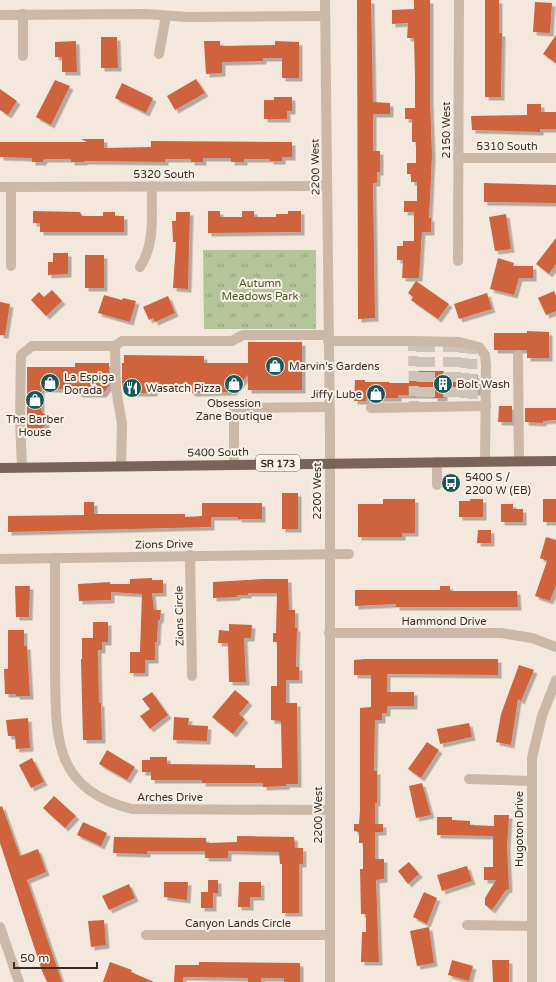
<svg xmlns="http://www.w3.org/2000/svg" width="556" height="982" font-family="'Varela Round',sans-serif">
  <defs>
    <pattern id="park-tufts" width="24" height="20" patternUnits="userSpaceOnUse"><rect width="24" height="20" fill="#b5c49a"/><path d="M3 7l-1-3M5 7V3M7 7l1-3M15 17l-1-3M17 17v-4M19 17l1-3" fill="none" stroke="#94a07e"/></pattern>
    <filter id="shadow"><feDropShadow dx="3.5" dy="3.5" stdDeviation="0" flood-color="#0004"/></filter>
  </defs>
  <rect width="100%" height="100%" fill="#f3e8db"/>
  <path fill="url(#park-tufts)" d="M203 250H316V329H204Z"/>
  <g fill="#ce633e" filter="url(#shadow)">
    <path d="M357 0H371L373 102 390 103V114H373V151H380V172H377V183H373L375 318 358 319Z"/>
    <path d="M414 0H430V101L432 155 429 218H431V232H422L419 278H402L403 260H397V246H403V241H414V212H404V201H417V182H411V174H407V163H416V142H412V119H405V108H415V78L414 38H407L408 23 392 24V10L414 9Z"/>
    <path d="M485 0H499V33H502L501 97H485Z"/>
    <path d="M535 2 552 3 550 33 533 32Z"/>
    <path d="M556 35V63L543 54Z"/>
    <path d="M101 37H117L118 68H101Z"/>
    <path d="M76 41 77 72H62V57H55V42Z"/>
    <path d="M204 41H220V46L275 45V41L299 42V78H282V58H263V61L222 62V73L206 74Z"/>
    <path d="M196 79 205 93 175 110 167 96Z"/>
    <path d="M55 80 70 86 51 125 36 117Z"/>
    <path d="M122 83 153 98 146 113 115 98Z"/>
    <path d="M0 89 17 101 8 115 0 110Z"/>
    <path d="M274 97H292V111H287V119H264V100H274Z"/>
    <path d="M527 104H541V112H556V129H540V132L472 130 471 116 527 115Z"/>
    <path d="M81 139H104V148L151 147V141L292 142V157H282V161H270V159H244V162H231V158H203V162H191V159H165V162L84 161V162H71V159H46L43 160V162H32V158L0 157V142H87Z"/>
    <path d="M484 183 556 185V203L484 202Z"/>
    <path d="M33 211 80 212 82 216H103V212H115V216H124V232H40V223H33Z"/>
    <path d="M208 211H220V217H242V211H254V217H276V214H288V211H301V232L208 233Z"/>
    <path d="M176 212H190L188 289 173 288 176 242H173L172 221H176Z"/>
    <path d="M506 214 511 249 495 251 489 217Z"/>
    <path d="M556 238V264L549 274 536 264Z"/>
    <path d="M53 253H68V274L48 275V262H53Z"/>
    <rect x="85" y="255" width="19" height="33"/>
    <path d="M498 258 514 263 513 266H533V278H519L514 295 490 289Z"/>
    <path d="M416 281 449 304 438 319 411 300 413 297 408 293Z"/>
    <path d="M52 290 62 301 46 316 31 300 39 292 44 297Z"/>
    <path d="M554 291 556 296V311L546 315 538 298Z"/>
    <path d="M487 293 492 309 459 319 454 304Z"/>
    <path d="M104 295 122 300 123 298 136 301 130 322 98 313Z"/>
    <path d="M168 296 175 313 155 322 153 318 149 320 143 307Z"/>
    <path d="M0 302 10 304 5 335H0Z"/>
    <path d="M527 331 549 332V358H527V350H494V333H527Z"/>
    <path d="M248 342H302V390H248V375L233 392 192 393 187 387H158L153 393H128L122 387V363H124V355L204 356V363H248Z"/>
    <path d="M75 363H109V386L103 394H79L74 389H41V410L45 415 46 424 39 432H27V367H75Z"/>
    <path d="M409 371H444V375H478V392H444V398H434V395H398V398L366 399V401H354L355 380H365V382H389V383H409Z"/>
    <path d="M499 406H512V422H498Z"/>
    <path d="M525 408H556V420L543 421V423L525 422Z"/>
    <rect x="282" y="493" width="16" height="36"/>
    <path d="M383 499H415V533H402V537H358V504H383Z"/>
    <path d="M470 499H483V517H459V501H470Z"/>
    <rect x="543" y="499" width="13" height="23"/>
    <path d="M84 502H94V514H185V517L202 516V503H262V519H238V517H211V527L8 532V516L84 515Z"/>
    <path d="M501 504H513V509H523V522H501Z"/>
    <path d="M478 530H491V543H477Z"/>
    <path d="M546 537 556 540V585L550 601 535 596 547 561 540 558Z"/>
    <path d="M152 578V580H163V593H152L154 610H161L160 620H158L157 642H155V660H145V673H130V652H140L142 594 111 592V600L79 601 78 584 110 582V584H130V579Z"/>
    <path d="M263 579H288L289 610H295V628H297L296 667H299V680H286V703H297L298 784H286V786L263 787V783H202V780H151V772H142V760H150V757H167V764L255 765V768H282L281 721 271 720V686H277V642H273V633H276L277 593H248V595H237V597L213 598V582Z"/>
    <path d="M15 586H30L29 617H16Z"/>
    <path d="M440 586H450V591H517L518 607H396V604L355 606V590H440Z"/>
    <path d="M93 622H108V642H102V650H98L99 703H101L102 740H83L81 659H82V638H93Z"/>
    <path d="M229 624 252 625 251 638H244L246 682H229L228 643H218L219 630 229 631Z"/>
    <path d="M8 630H24V646H27L30 696H16V694H5L4 669H8Z"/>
    <path d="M365 659H498V675L387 674V692H414V706H387V713H382V720H375L374 771H377V803H375V824H383V832H375V859H384V879L376 880 379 962H361L362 932H366V914H361L360 869H363V843H359V832L354 831V824H359L360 811V708L371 707V675H354V660Z"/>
    <path d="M519 665 534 670 521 701 518 699 511 745 496 742 501 714Z"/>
    <path d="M235 690 249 702 239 714 245 719 233 734 212 717Z"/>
    <path d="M152 692 168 715 150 729 140 716 150 709 142 699Z"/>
    <path d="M174 717 189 718 188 725 208 726 207 741 173 740Z"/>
    <path d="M28 718 30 748 16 749 15 736H8L6 720Z"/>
    <path d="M469 723 472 737 440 744 437 729Z"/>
    <path d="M427 742 439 750 421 778 408 769Z"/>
    <path d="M107 750 135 767 127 780 99 764Z"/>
    <path d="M32 758 44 782 31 788 19 765Z"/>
    <path d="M422 783 431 815 416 818 409 786Z"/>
    <path d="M54 796 76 816 65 828 43 808Z"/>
    <path d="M2 806 20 856 38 849 46 872 27 880 62 982H47L42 971 0 843V807Z"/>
    <path d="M494 815H509L507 847 509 889 506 890 492 910 485 905V898L496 880H484V867H493V836L437 835V817H452V820L470 821V825L494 826Z"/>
    <path d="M83 822 107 833 101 846 77 835Z"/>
    <path d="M237 836 294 837 295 848H303V864H299V913H282V864H280L279 852 228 851V858H205V851H147V854L113 853 114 837 206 838V843L237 842Z"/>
    <path d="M409 862 419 874 408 884 398 871Z"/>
    <path d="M467 866 472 881 442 891 437 875Z"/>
    <path d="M208 880H218V893H213V908H201V892H208Z"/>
    <path d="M164 882H188L187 900 164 897Z"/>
    <path d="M239 882H261V897H250V907H238Z"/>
    <path d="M129 884 135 898 109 910 102 896Z"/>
    <path d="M424 892 437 898 427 924 413 917Z"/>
    <path d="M104 920 106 945 91 947 88 921Z"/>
    <path d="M429 927 434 963 417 966 410 931Z"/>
    <path d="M452 960 473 966 469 981 448 975Z"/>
    <path d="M492 960H509V982H493Z"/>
    <path d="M110 962 132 970 131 972 154 982H103Z"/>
    <path d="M199 962 300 963V982H284V978H261V982H248V978L186 977H183V982H174L175 965H199Z"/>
  </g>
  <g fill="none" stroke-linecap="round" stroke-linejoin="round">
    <g stroke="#cec3b7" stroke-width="10" stroke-dasharray="10 5" stroke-linecap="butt">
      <path d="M413 341 414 407"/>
      <path d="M421 342 422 407"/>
      <path d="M430 342V407"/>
      <path d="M448 342V407"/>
      <path d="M456 342 457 407"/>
      <path d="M464 343 465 406"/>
      <path d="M472 344 473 406"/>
    </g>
    <g stroke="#ccb8a6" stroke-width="10">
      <path d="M325 0 330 435V982"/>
      <path d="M23 14V56"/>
      <path d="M0 15 146 14 187 17 325 16"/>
      <path d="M159 54 166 16"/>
      <path d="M458 158H556"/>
      <path d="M0 187 327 186"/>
      <path d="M458 261 459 0"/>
      <path d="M11 266V187"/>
      <path d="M140 267C156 243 151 213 152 186"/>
      <path d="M328 341H413L459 342 479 347 485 355 486 365 485 461"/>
      <path d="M115 346 116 389 122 424 121 466"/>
      <path d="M518 355 519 461"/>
      <path d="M371 408 486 406"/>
      <path d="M437 462V485"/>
      <path d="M234 464V408L329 407"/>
      <path d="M22 467 20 420 21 355 32 346H115L122 341H232L243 335H328"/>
      <path d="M190 555 192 676"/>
      <path d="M55 558C55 594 55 629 55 665 56 734 51 789 132 809L330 810"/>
      <path d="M0 559 349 554"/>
      <path d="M329 633H501L532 638 556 647"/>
      <path d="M469 779 531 781"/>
      <path d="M467 925 531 926"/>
      <path d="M0 927 19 982"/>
      <path d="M146 935H330"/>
      <path d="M532 982V758L542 716 556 680"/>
    </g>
    <path stroke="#7b6457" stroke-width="10" d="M0 468 556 461"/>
  </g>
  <defs>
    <symbol id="shop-disc" viewBox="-11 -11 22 22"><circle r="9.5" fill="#1a575c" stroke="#fbf2e7"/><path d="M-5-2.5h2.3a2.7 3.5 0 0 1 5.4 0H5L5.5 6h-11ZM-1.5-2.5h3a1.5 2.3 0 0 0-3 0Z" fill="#fff"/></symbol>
    <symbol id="building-disc" viewBox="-11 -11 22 22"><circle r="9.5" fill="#1a575c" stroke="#fbf2e7"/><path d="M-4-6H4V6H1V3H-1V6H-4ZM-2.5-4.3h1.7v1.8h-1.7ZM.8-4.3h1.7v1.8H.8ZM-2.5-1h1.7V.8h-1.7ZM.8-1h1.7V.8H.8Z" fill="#fff"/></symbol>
    <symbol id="restaurant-disc" viewBox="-11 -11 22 22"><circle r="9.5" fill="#1a575c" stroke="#fbf2e7"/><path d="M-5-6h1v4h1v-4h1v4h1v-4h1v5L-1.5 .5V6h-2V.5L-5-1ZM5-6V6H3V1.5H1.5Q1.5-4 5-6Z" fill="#fff"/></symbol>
    <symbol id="bus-disc" viewBox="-11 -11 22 22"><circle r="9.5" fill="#1a575c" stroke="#fbf2e7"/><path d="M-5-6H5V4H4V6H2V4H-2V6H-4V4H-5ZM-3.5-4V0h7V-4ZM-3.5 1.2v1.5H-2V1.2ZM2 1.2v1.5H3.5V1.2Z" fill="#fff"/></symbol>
  </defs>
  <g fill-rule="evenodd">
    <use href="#shop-disc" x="264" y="355" width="22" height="22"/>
    <use href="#shop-disc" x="39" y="372" width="22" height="22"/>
    <use href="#shop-disc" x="223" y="373" width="22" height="22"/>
    <use href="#building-disc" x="432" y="373" width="22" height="22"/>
    <use href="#restaurant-disc" x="121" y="377" width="22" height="22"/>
    <use href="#shop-disc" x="365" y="383" width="22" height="22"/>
    <use href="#shop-disc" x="24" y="389" width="22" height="22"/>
    <use href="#bus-disc" x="440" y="472" width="22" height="22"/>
  </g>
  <g text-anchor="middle" stroke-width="4" stroke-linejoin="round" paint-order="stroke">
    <rect fill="#fbf2e7" stroke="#726861" stroke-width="1" x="256" y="455" width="44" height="16" rx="3"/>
    <g font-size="10" font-weight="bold" fill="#382d27">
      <text x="278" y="467">SR 173</text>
    </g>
    <g font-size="11" fill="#382d27" stroke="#fbf2e7">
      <text transform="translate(446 130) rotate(-90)" y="4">2150 West</text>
      <text x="507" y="150">5310 South</text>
      <text transform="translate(315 167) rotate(-91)" y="4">2200 West</text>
      <text x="164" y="178">5320 South</text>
      <text transform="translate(218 452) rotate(-1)" y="4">5400 South</text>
      <text transform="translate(317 491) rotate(-90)" y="4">2200 West</text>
      <text transform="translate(164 544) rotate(-1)" y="4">Zions Drive</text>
      <text transform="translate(179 616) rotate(-91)" y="4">Zions Circle</text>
      <text x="444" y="625">Hammond Drive</text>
      <text x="170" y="801">Arches Drive</text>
      <text transform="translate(318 815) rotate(-90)" y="4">2200 West</text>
      <text transform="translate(519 829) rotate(-90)" y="4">Hugoton Drive</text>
      <text x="238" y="927">Canyon Lands Circle</text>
    </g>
    <g font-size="11" fill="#465829" stroke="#fbf2e7">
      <text x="260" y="287">Autumn<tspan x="260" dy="13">Meadows Park</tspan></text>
    </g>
    <g font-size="11" fill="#382d27" stroke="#fbf2e7" text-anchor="start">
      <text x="289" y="370">Marvin's Gardens</text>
      <text x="64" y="381">La Espiga<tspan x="64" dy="13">Dorada</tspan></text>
      <text x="457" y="388">Bolt Wash</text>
      <text x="146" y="392">Wasatch Pizza</text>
      <text x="362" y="398" text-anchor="end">Jiffy Lube</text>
      <text x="234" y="407" text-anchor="middle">Obsession<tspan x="234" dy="13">Zane Boutique</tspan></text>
      <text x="35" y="423" text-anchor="middle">The Barber<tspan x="35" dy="13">House</tspan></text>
      <text x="465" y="481">5400 S /<tspan x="465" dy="13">2200 W (EB)</tspan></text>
    </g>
  </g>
  <path d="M14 962v6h83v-6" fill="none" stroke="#382d27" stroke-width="2"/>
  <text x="20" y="962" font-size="12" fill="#382d27" stroke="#fbf2e7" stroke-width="3" paint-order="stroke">50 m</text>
</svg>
